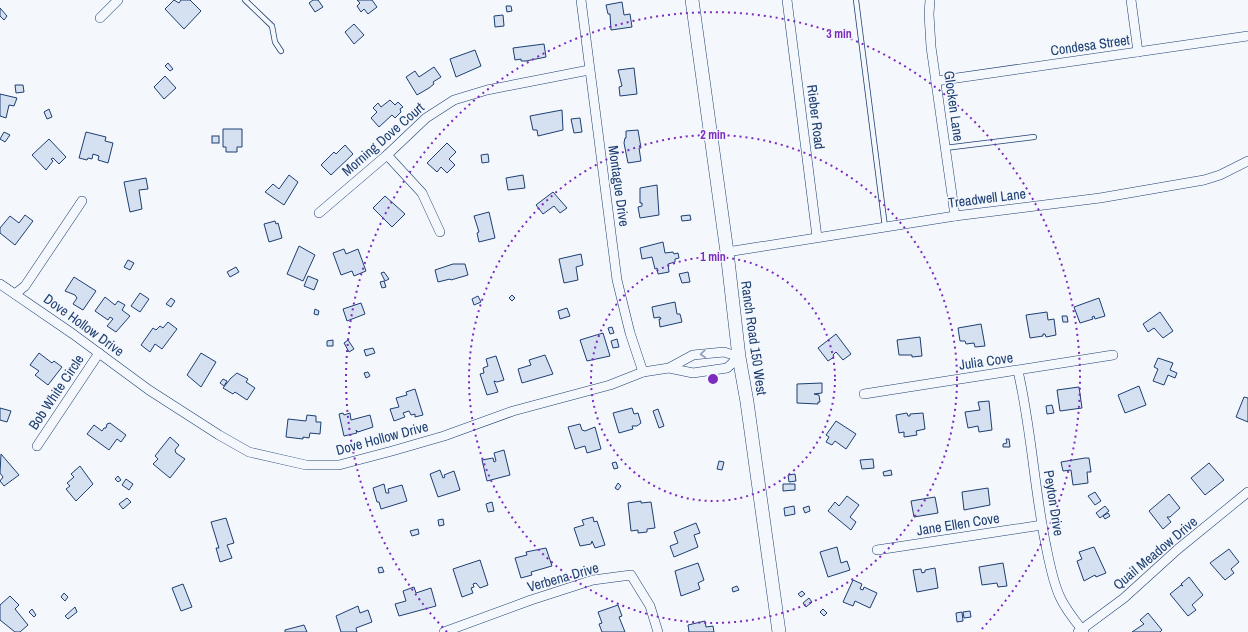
<svg xmlns="http://www.w3.org/2000/svg" width="1248" height="632" font-family="'Archivo Narrow',sans-serif">
  <rect width="100%" height="100%" fill="#f4f7fb"/>
  <g fill="#d5e0f0" stroke="#1d3f73">
    <path d="M174 0 179 3 181 0H190L201 11 184 29 165 9Z"/>
    <path d="M313 0H318L323 7 315 12 309 3Z"/>
    <path d="M357 0H372L377 7 368 14 364 9 361 12 357 6 360 3Z"/>
    <path d="M622 2 624 15 630 14 632 27 611 30 610 14H608L606 5Z"/>
    <path d="M506 6H511L512 11 507 12Z"/>
    <path d="M0 8 7 16 4 20 0 16Z"/>
    <path d="M503 15 504 26 495 27 494 16Z"/>
    <path d="M354 24 364 35 354 44 345 32Z"/>
    <path d="M544 44 546 57 526 61H521V59L515 60 513 48Z"/>
    <path d="M475 50 481 66 456 77 450 59Z"/>
    <path d="M168 63 173 69 170 71 165 66Z"/>
    <path d="M434 67 441 77 433 82 434 84 429 88 417 95 406 77 415 71 419 77Z"/>
    <path d="M634 68 637 94 620 96 619 87 622 86 618 70Z"/>
    <path d="M165 76 176 88 164 99 154 87Z"/>
    <path d="M15 85H23L24 92 16 93Z"/>
    <path d="M0 94 17 98 14 106 9 105 6 118 0 116Z"/>
    <path d="M390 100 395 105 398 102 403 107 400 109 401 112 395 118 392 115 379 127 371 118 377 112 373 108 378 103 381 107Z"/>
    <path d="M49 109 52 117 47 119 44 112Z"/>
    <path d="M562 110 563 130 538 136 537 130H533L530 116Z"/>
    <path d="M580 118 582 132 574 133 571 119Z"/>
    <path d="M223 129H242V147H237V152H226V147H223Z"/>
    <path d="M638 130 641 148H639L641 161 628 163 624 143 625 138H626V131Z"/>
    <path d="M4 132 10 135 5 142 0 139Z"/>
    <path d="M86 132 106 137 105 141 113 143 108 163 98 160 99 156 93 154 92 159 88 158 87 160 79 158Z"/>
    <rect x="212" y="136" width="7" height="7"/>
    <path d="M49 139 66 157 59 164 53 158 51 159 53 161 46 170 32 155Z"/>
    <path d="M447 143 456 152 449 159 455 165 447 173 441 167 437 172 427 163Z"/>
    <path d="M345 145 353 154 331 175 321 165 334 152 336 154Z"/>
    <path d="M488 154 489 162 482 163 481 155Z"/>
    <path d="M289 175 298 182 284 205 265 192 273 184 279 189Z"/>
    <path d="M523 175 525 188 508 190 506 178Z"/>
    <path d="M146 178 148 189 139 190 142 209 130 212 124 182Z"/>
    <path d="M657 185 659 215 640 218 638 207 642 206V203H640V188Z"/>
    <path d="M553 192 567 208 560 213 554 206 543 214 536 205Z"/>
    <path d="M385 196 405 214 392 227 373 208Z"/>
    <path d="M489 212 495 238 479 242 477 233 479 232 474 216Z"/>
    <path d="M25 215 33 221 15 245 0 233V228L10 216 19 223Z"/>
    <path d="M690 215 691 220 682 221 681 216Z"/>
    <path d="M275 221 276 224 278 223 282 238 269 242 264 224Z"/>
    <path d="M663 242 665 253 673 252 674 254 678 253 679 258 675 259V262L668 264 669 272 658 274 657 268 655 269 652 257 642 259 640 248Z"/>
    <path d="M299 246 315 255 303 281 287 274Z"/>
    <path d="M344 249 346 254 358 249 366 271 354 276 352 271 341 275 333 253Z"/>
    <path d="M581 254 583 265 576 267 578 280 564 283 559 259Z"/>
    <path d="M128 260 134 263 130 270 124 267Z"/>
    <path d="M453 264H465L468 275 451 280 450 279 438 282 435 270Z"/>
    <path d="M236 267 239 272 230 277 227 272Z"/>
    <path d="M384 272 389 279 385 281 381 273Z"/>
    <path d="M688 272 690 282 682 283 679 274Z"/>
    <path d="M308 276 318 280 314 290 304 286Z"/>
    <path d="M74 277 96 291 83 310 73 304 77 298 75 295 65 291Z"/>
    <path d="M384 281 386 287 382 288 380 282Z"/>
    <path d="M140 293 149 299 140 312 131 306Z"/>
    <path d="M512 295 515 298 512 301 509 298Z"/>
    <path d="M478 296 481 302 474 305 472 299Z"/>
    <path d="M105 297 115 305 118 301 125 305 122 310 130 316 116 332 107 326 113 319 110 317 108 320 95 311Z"/>
    <path d="M171 298 175 301 171 307 166 304Z"/>
    <path d="M1099 298 1105 316 1095 319 1094 316 1092 317 1093 319 1080 323 1074 307Z"/>
    <path d="M675 302 677 314H680L682 322 660 327 659 319H661L660 317 654 318 652 307Z"/>
    <path d="M361 303 365 314 347 321 343 309Z"/>
    <path d="M567 308 570 316 560 319 558 311Z"/>
    <path d="M315 309 319 311 318 315 314 314Z"/>
    <path d="M1047 312 1048 320 1054 319 1056 335 1046 337 1045 334H1043V336L1030 338 1026 315Z"/>
    <path d="M1160 312 1173 331 1163 338 1154 328 1148 332 1143 324Z"/>
    <path d="M1062 316H1067L1068 322H1063Z"/>
    <path d="M168 322 177 329 162 349 155 344 150 352 141 345 153 328 156 330 160 326 163 328Z"/>
    <path d="M981 324 985 346 975 347 974 343 966 344 965 341H960L958 328Z"/>
    <path d="M612 327 614 333 610 334 608 328Z"/>
    <path d="M603 333 610 356 587 361 580 340Z"/>
    <path d="M836 334 851 354 843 360 836 352 833 355 834 357 828 361 818 348Z"/>
    <path d="M920 337 922 356 912 357V355H899L897 340Z"/>
    <path d="M617 339 619 347 613 348 611 341Z"/>
    <path d="M333 340V346H327V341Z"/>
    <path d="M348 340 354 349 349 352 344 343Z"/>
    <path d="M373 348 375 353 366 356 364 350Z"/>
    <path d="M39 353 52 363 54 361 62 367 48 385 35 375 39 371 30 365Z"/>
    <path d="M201 353 216 362 201 387 187 375Z"/>
    <path d="M545 355 553 374 522 383 518 369 531 365 529 360Z"/>
    <path d="M496 356 504 380 497 382 494 381 498 392 487 395 480 374 484 373 483 368 488 366 486 359Z"/>
    <path d="M1158 358 1173 363 1170 370 1177 373 1175 378 1168 375 1164 385 1153 381 1158 369 1154 367Z"/>
    <path d="M368 372 370 376 366 378 364 373Z"/>
    <path d="M237 373 248 379 246 382 255 388 247 400 235 392 233 394 223 388 231 378Z"/>
    <path d="M223 379 227 381 224 386 220 383Z"/>
    <path d="M822 383V393L814 394 819 395 820 402H818V404L797 403V384Z"/>
    <path d="M1139 386 1146 405 1125 413 1118 395Z"/>
    <path d="M1079 387 1082 408 1060 411 1057 390Z"/>
    <path d="M415 389 423 415 415 417V414L411 415 409 411 403 413 405 417 394 421 390 409 399 407 396 398 407 395 406 392Z"/>
    <path d="M1244 397 1248 398V422L1236 417Z"/>
    <path d="M989 401 992 430 979 432 978 426 968 428 965 412 980 410 978 402Z"/>
    <path d="M1052 405 1054 413 1047 414 1046 406Z"/>
    <path d="M0 408 11 411 7 422 0 420Z"/>
    <path d="M632 408 634 414 638 413 641 423 637 426H632L633 429 619 433 613 413Z"/>
    <path d="M658 409 664 426 659 428 653 411Z"/>
    <path d="M343 413 344 415 350 413 351 420 370 415 373 427 358 432 356 430 357 433 344 436 339 414Z"/>
    <path d="M907 413 908 416H910V414L923 413 925 429 916 431 917 435 904 437V432L899 433 896 415Z"/>
    <path d="M307 415 316 416V422H321L320 434 310 433 309 438 303 437V439L286 437 288 419 306 421Z"/>
    <path d="M836 421 856 434 846 449 835 441 832 445 826 442 829 437 826 435Z"/>
    <path d="M110 423 126 435 121 442 117 439 109 450 87 434 94 425 102 431 104 428H106L107 424Z"/>
    <path d="M580 424 582 430 585 431 595 427 601 449 587 453 585 446 575 449 568 427Z"/>
    <path d="M170 437 179 445 175 450 176 453 185 459 170 478 153 464 158 459 155 456Z"/>
    <path d="M1006 439H1009L1010 447H1003V444L1007 443Z"/>
    <path d="M504 450 510 475 487 481 482 460 493 458 494 462 496 461 494 453Z"/>
    <path d="M1 454 19 475 4 486 0 481 3 477 0 473Z"/>
    <path d="M1085 458H1089L1091 472H1087L1088 483 1073 485 1071 470 1063 471 1061 462Z"/>
    <path d="M873 459 874 468 862 469 860 460Z"/>
    <path d="M719 461 724 462 722 470 717 469Z"/>
    <path d="M616 462 618 468 614 469 612 463Z"/>
    <path d="M1209 463 1224 480 1205 495 1191 478Z"/>
    <path d="M80 466 93 484 76 501 66 489 70 486 67 483 74 477 71 474Z"/>
    <path d="M440 470 443 478 445 477 444 475 454 471 460 490 438 497 430 474Z"/>
    <path d="M891 470 892 475 884 476 883 472Z"/>
    <path d="M795 474 796 481 789 482 788 475Z"/>
    <path d="M118 476 121 480 118 482 115 479Z"/>
    <path d="M126 479 133 484 129 490 122 485Z"/>
    <path d="M618 483 621 486 618 490 615 488Z"/>
    <path d="M384 484 386 493H389L388 489 402 485 407 501 381 509 379 502H377L373 488Z"/>
    <path d="M783 484H795V490L783 491Z"/>
    <path d="M988 488 990 505 964 510 962 492Z"/>
    <path d="M1095 492 1101 501 1095 505 1088 496Z"/>
    <path d="M1169 494 1180 508 1170 517H1167L1171 522 1163 529 1149 511Z"/>
    <path d="M847 496 859 505 850 517 856 522 851 530 828 511 835 502 839 506Z"/>
    <path d="M935 497 938 513 914 517 911 501Z"/>
    <path d="M127 498 131 502 123 509 119 504Z"/>
    <path d="M641 501V503L651 502 655 528 647 529V532L638 533V530L631 531 628 503Z"/>
    <path d="M492 502 494 511 488 512 486 504Z"/>
    <path d="M794 506 795 514 785 516 784 508Z"/>
    <path d="M809 506 810 511 805 513 803 508Z"/>
    <path d="M1105 506 1109 511 1100 518 1096 513Z"/>
    <path d="M1108 513 1110 516 1105 519 1103 516Z"/>
    <path d="M593 517 594 522 597 521 605 545 595 548 592 541 591 544 580 546 574 528 584 525 582 520Z"/>
    <path d="M226 518 234 543 227 545 232 558 220 562 216 548H219L211 522Z"/>
    <path d="M443 519 444 525 439 526 438 520Z"/>
    <path d="M696 523 700 533 694 535 698 547 674 557 670 546 678 543 674 532Z"/>
    <path d="M418 529 419 534 412 536 410 531Z"/>
    <path d="M837 547 841 563 847 561 850 570 828 577 820 552Z"/>
    <path d="M1094 547 1106 573 1096 577 1095 575 1084 581 1077 561 1082 559 1079 552Z"/>
    <path d="M546 548 552 566 531 572 532 575 521 578 515 558 527 555 526 552Z"/>
    <path d="M1229 549 1239 562 1231 569 1234 573 1225 580 1210 563Z"/>
    <path d="M480 560 488 585 480 588 476 583 473 584 474 587 471 588 473 593 462 597 453 569Z"/>
    <path d="M698 563 704 580 698 583 700 589 681 596 675 571Z"/>
    <path d="M1003 563 1007 586 998 587 997 583 982 585 979 567Z"/>
    <path d="M382 567 384 572 379 573 378 568Z"/>
    <path d="M935 568 938 588 917 592 913 570 921 569 922 573 925 572V570Z"/>
    <path d="M1189 577 1203 595 1192 605 1196 610 1188 616 1170 594 1181 585 1183 586 1181 584Z"/>
    <path d="M853 580 862 584 860 589 863 590 864 587 877 593 870 608 855 601 853 606 843 602Z"/>
    <path d="M183 584 192 607 181 611 172 588Z"/>
    <path d="M737 586 739 590 733 592 732 588Z"/>
    <path d="M414 587 416 593 431 588 436 606 399 616 395 604 406 601 403 591Z"/>
    <path d="M802 591 805 594 801 597 798 594Z"/>
    <path d="M64 593 68 597 65 601 61 597Z"/>
    <path d="M10 596 19 605 15 609 28 625 20 632H15L0 620V605Z"/>
    <path d="M809 598 812 602 806 607 803 603Z"/>
    <path d="M618 605 622 616 619 617 625 632H602L599 624 602 623 598 612Z"/>
    <path d="M358 606 360 613 368 610 372 622 356 628 357 632H341L336 616Z"/>
    <path d="M75 607 77 612 68 619 65 616Z"/>
    <path d="M32 609 36 615 34 617 29 612Z"/>
    <path d="M823 609 827 613 824 616 820 612Z"/>
    <path d="M970 611 971 617 964 618 963 612Z"/>
    <path d="M962 612 963 621 957 622 956 613Z"/>
    <path d="M1148 613 1162 630 1160 632H1132L1144 624 1140 620Z"/>
    <path d="M705 621 706 627 713 626 714 632H689L688 625Z"/>
    <path d="M304 625 307 632H285V630Z"/>
  </g>
  <g fill="none" stroke-linecap="round" stroke-linejoin="round">
    <defs>
      <g id="service">
        <path d="M245 0 272 26 275 42 281 51"/>
        <path d="M856 0 885 227"/>
        <path d="M945 148 1034 137"/>
      </g>
      <g id="minor">
        <path d="M581 0 617 280 630 333 643 372"/>
        <path d="M787 0 817 237"/>
        <path d="M930 0 929 14 931 47 955 216"/>
        <path d="M1131 0 1138 52"/>
        <path d="M100 18 118 0"/>
        <path d="M936 81 1248 36"/>
        <path d="M387 155 422 193 440 232"/>
        <path d="M319 213 387 155 426 118 454 100 487 90 589 70"/>
        <path d="M727 252 955 216 1100 198 1204 180 1220 175 1248 161"/>
        <path d="M0 284 73 334 149 390 219 435 249 452 306 465H339L392 451 444 436 513 411 610 385 643 372 669 368 693 355 724 352 739 357 727 368 693 373 669 368"/>
        <path d="M15 294 25 286 82 201"/>
        <path d="M1018 371C1031 427 1034 485 1045 541 1049 560 1052 580 1060 597 1066 610 1075 621 1084 632"/>
        <path d="M864 394 1113 355"/>
        <path d="M37 446 99 353"/>
        <path d="M877 550 1042 525"/>
        <path d="M444 632 531 600 593 580 631 575 650 606 658 632"/>
        <path d="M1078 632 1124 598 1178 549 1248 492"/>
      </g>
      <path id="secondary" d="M692 0 727 252 739 357 747 402 779 632"/>
    </defs>
    <use href="#service" stroke="#1d3f73" stroke-width="6"/>
    <use href="#minor" stroke="#1d3f73" stroke-width="10"/>
    <use href="#secondary" stroke="#1d3f73" stroke-width="14"/>
    <use href="#service" stroke="#f4f7fb" stroke-width="4.5"/>
    <use href="#minor" stroke="#f4f7fb" stroke-width="9"/>
    <use href="#secondary" stroke="#f4f7fb" stroke-width="13"/>
  </g>
  <defs><path id="oneway-chevron" d="M-2-3.5L2.5 0L-2 3.5" fill="none" stroke-width="1.6" stroke-linecap="round" stroke-linejoin="round"/></defs>
  <use stroke="#889bb7" href="#oneway-chevron" transform="translate(703 354) rotate(175)"/>
  <g fill="none" stroke="#7b2cbf" stroke-width="2" stroke-dasharray="2 4">
    <circle cx="713" cy="379" r="122"/>
    <circle cx="713" cy="379" r="244"/>
    <path d="M447 632A367 367 0 1 1 979 632"/>
  </g>
  <g text-anchor="middle" stroke-width="3" stroke-linejoin="round" paint-order="stroke">
    <g font-size="14" fill="#1d3f73" stroke="#f4f7fb">
      <text transform="translate(1090 45) rotate(-8)" y="5">Condesa Street</text>
      <text transform="translate(954 106) rotate(82)" y="5">Glocken Lane</text>
      <text transform="translate(816 117) rotate(83)" y="5">Rieber Road</text>
      <text transform="translate(383 139) rotate(-41)" y="5">Morning Dove Court</text>
      <text transform="translate(619 186) rotate(82)" y="5">Montague Drive</text>
      <text transform="translate(987 198) rotate(-7)" y="5">Treadwell Lane</text>
      <text transform="translate(84 325) rotate(36)" y="5">Dove Hollow Drive</text>
      <text transform="translate(754 338) rotate(82)" y="5">Ranch Road 150 West</text>
      <text transform="translate(986 361) rotate(-8)" y="5">Julia Cove</text>
      <text transform="translate(56 392) rotate(-56)" y="5">Bob White Circle</text>
      <text transform="translate(382 438) rotate(-15)" y="5">Dove Hollow Drive</text>
      <text transform="translate(1054 503) rotate(81)" y="5">Peyton Drive</text>
      <text transform="translate(958 524) rotate(-9)" y="5">Jane Ellen Cove</text>
      <text transform="translate(1155 553) rotate(-40)" y="5">Quail Meadow Drive</text>
      <text transform="translate(563 577) rotate(-16)" y="5">Verbena Drive</text>
    </g>
  </g>
  <circle cx="713" cy="379" r="6" fill="#7b2cbf" stroke="#f4f7fb" stroke-width="2"/>
  <g font-size="12" text-anchor="middle" font-weight="bold" fill="#7b2cbf" stroke="#f4f7fb" stroke-width="3" stroke-linejoin="round" paint-order="stroke">
    <text x="839" y="38">3 min</text>
    <text x="713" y="139">2 min</text>
    <text x="713" y="261">1 min</text>
  </g>
</svg>
